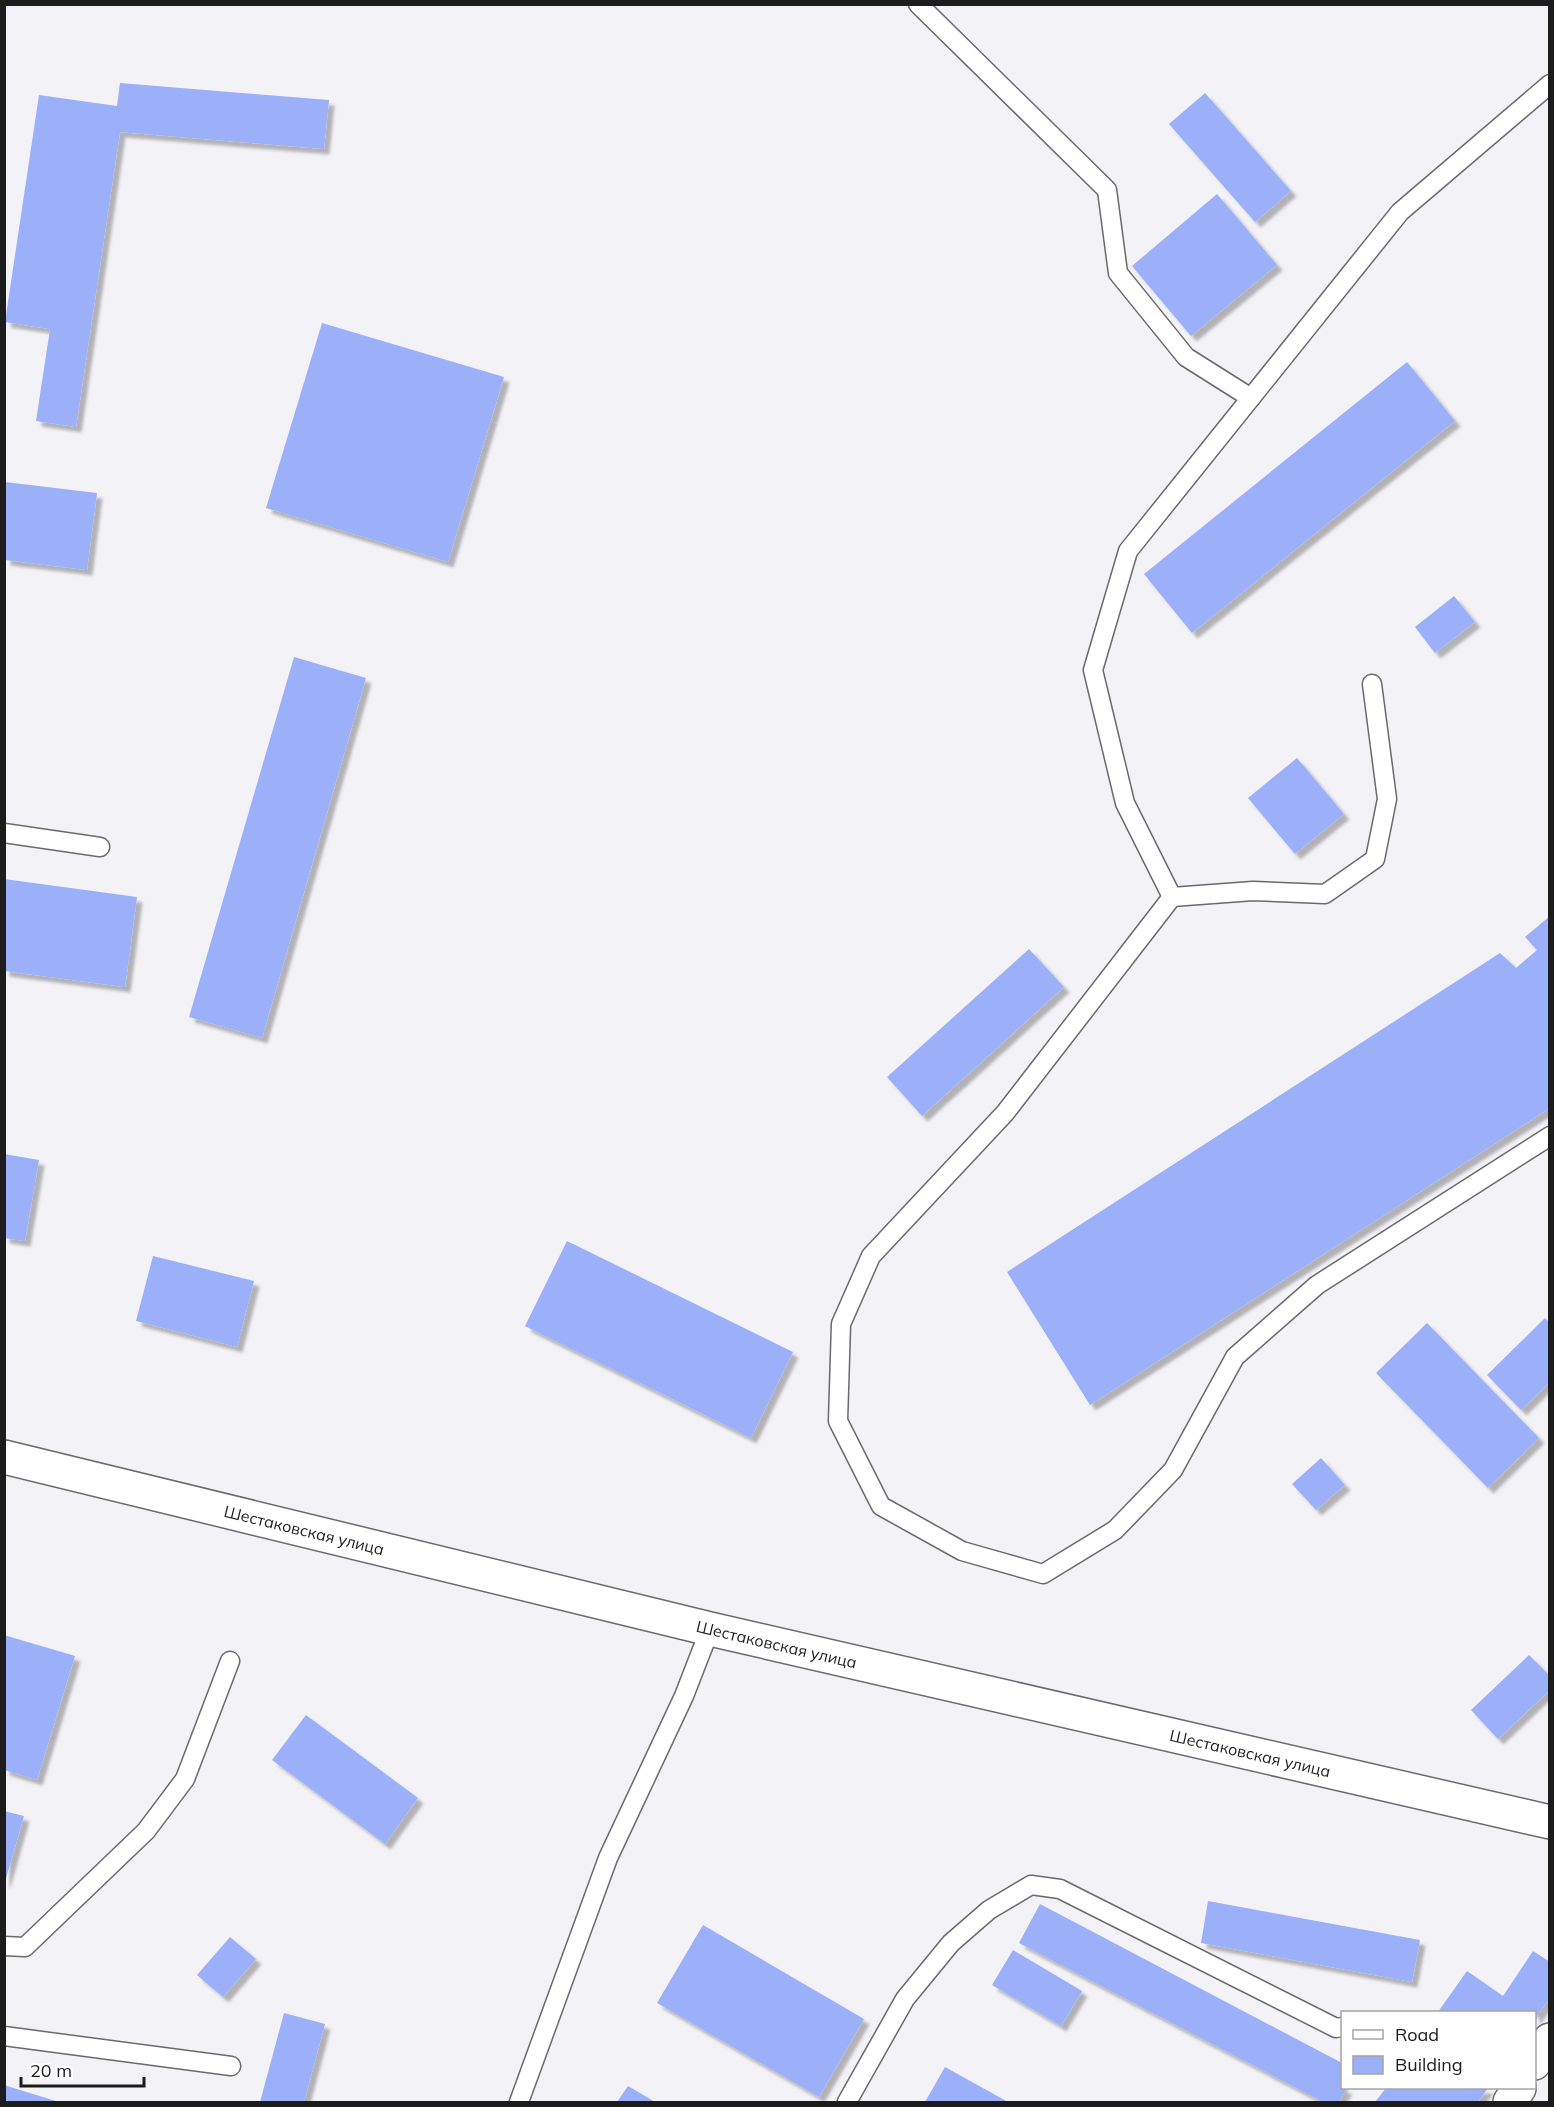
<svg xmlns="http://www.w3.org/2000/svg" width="1554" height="2107" font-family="Mulish,sans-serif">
  <defs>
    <filter id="shadow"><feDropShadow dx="5.5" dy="5.5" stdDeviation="1.5" flood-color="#0004"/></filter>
  </defs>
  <rect width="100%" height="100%" fill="#f3f2f7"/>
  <g fill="#9cb0fa" filter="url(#shadow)">
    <path d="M120 83 329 100 324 149 120 132 76 427 36 421 50 329 5 322 39 95 117 106Z"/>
    <path d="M1205 93 1291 191 1255 222 1169 124Z"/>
    <path d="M1217 194 1277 265 1191 336 1132 266Z"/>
    <path d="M322 323 504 377 448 562 266 508Z"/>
    <path d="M1407 362 1455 421 1192 633 1144 574Z"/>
    <path d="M5 482 97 493 87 570 5 560Z"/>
    <path d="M1454 596 1475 622 1435 653 1415 627Z"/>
    <path d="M294 657 366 678 262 1038 189 1017Z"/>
    <path d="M1297 758 1344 814 1295 854 1248 798Z"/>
    <path d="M4 879 137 897 125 987 4 971Z"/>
    <path d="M1550 916V1108L1090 1405 1007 1272 1500 953 1516 968 1537 950 1525 937Z"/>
    <path d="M1029 949 1064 987 922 1116 887 1077Z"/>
    <path d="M4 1154 39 1160 25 1241 4 1238Z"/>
    <path d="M567 1241 793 1352 751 1438 525 1326Z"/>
    <path d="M153 1256 254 1281 237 1347 136 1321Z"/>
    <path d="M1545 1318 1550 1323V1382L1521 1410 1487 1375Z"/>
    <path d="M1427 1323 1539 1438 1488 1488 1376 1373Z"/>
    <path d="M1321 1458 1345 1485 1316 1510 1292 1484Z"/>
    <path d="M4 1635 75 1656 37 1780 4 1770Z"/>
    <path d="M1529 1655 1550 1676V1690L1498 1739 1471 1710Z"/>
    <path d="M306 1715 418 1798 385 1844 272 1760Z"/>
    <path d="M4 1811 24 1816 5 1882H4Z"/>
    <path d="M1208 1901 1420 1940 1412 1982 1201 1943Z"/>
    <path d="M1040 1904 1342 2063V2088H1347L1339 2102H1323L1019 1943Z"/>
    <path d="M703 1925 864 2019 819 2097 657 2003Z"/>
    <path d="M230 1937 256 1959 223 1997 197 1975Z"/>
    <path d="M1013 1950 1082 1991 1061 2026 992 1985Z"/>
    <path d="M1533 1951 1550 1962V1998L1534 2020V2012H1438L1467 1971 1503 1996Z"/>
    <path d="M284 2013 325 2024 304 2102H260Z"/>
    <path d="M945 2067 1008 2102H925Z"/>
    <path d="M4 2085 59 2102H4Z"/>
    <path d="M628 2086 655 2102H617Z"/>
    <path d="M1386 2088H1488L1478 2102H1375Z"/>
  </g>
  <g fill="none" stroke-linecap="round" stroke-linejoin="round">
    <defs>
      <g id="service">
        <path d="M918 4 1107 190 1118 273 1186 357 1251 398"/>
        <path d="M1372 684 1387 799 1375 859 1325 894 1253 891 1172 897 1005 1113 871 1256 841 1324 838 1421 881 1506 962 1551 1043 1574 1115 1530 1173 1470 1235 1357 1317 1285 1550 1136"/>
        <path d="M4 833 100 847"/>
        <path d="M1172 897 1125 803 1093 670 1128 551 1400 212 1550 84"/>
        <path d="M4 1946 25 1947 146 1831 185 1779 230 1661"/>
        <path d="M4 2036 231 2066"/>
        <path d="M519 2102 608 1858 684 1696 710 1629"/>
        <path d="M847 2102 905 1999 951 1943 989 1910 1031 1885 1060 1889 1336 2028 1342 2027"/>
      </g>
      <g id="minor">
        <path d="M1534 2063 1550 2040"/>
        <path d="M1510 2102 1519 2088"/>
      </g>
      <g id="secondary">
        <path id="s1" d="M4 1457 710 1629 1550 1822"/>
      </g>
    </defs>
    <use href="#service" stroke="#6a696d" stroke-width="21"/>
    <use href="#minor" stroke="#6a696d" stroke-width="36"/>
    <use href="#secondary" stroke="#6a696d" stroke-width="36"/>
    <use href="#service" stroke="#fff" stroke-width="18"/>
    <use href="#minor" stroke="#fff" stroke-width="33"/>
    <use href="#secondary" stroke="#fff" stroke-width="33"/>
  </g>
  <g text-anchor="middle" stroke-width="6" stroke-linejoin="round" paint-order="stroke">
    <g font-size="16" fill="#1c1c1d" stroke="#fff">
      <text dy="6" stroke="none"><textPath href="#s1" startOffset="309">Шестаковская улица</textPath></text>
      <text dy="6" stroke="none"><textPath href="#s1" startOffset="795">Шестаковская улица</textPath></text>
      <text dy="6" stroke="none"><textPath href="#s1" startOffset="1281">Шестаковская улица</textPath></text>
    </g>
  </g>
  <rect width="1554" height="2107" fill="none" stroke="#1c1c1d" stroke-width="12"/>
  <rect x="1341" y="2011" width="195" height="78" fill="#ffffff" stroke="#a4a4a5" stroke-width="1.5"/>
  <rect x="1353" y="2030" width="30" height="9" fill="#ffffff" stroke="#a4a4a5" stroke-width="1.5"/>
  <text x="1395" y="2041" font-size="18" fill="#1c1c1d">Road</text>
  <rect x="1353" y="2056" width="30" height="18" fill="#9cb0fa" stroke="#a4a4a5" stroke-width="1.5"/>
  <text x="1395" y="2071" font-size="18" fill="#1c1c1d">Building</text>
  <path d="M21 2077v9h123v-9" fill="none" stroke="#1c1c1d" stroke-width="3"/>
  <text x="30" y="2077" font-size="18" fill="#1c1c1d" stroke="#ffffff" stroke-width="4.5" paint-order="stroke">20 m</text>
</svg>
